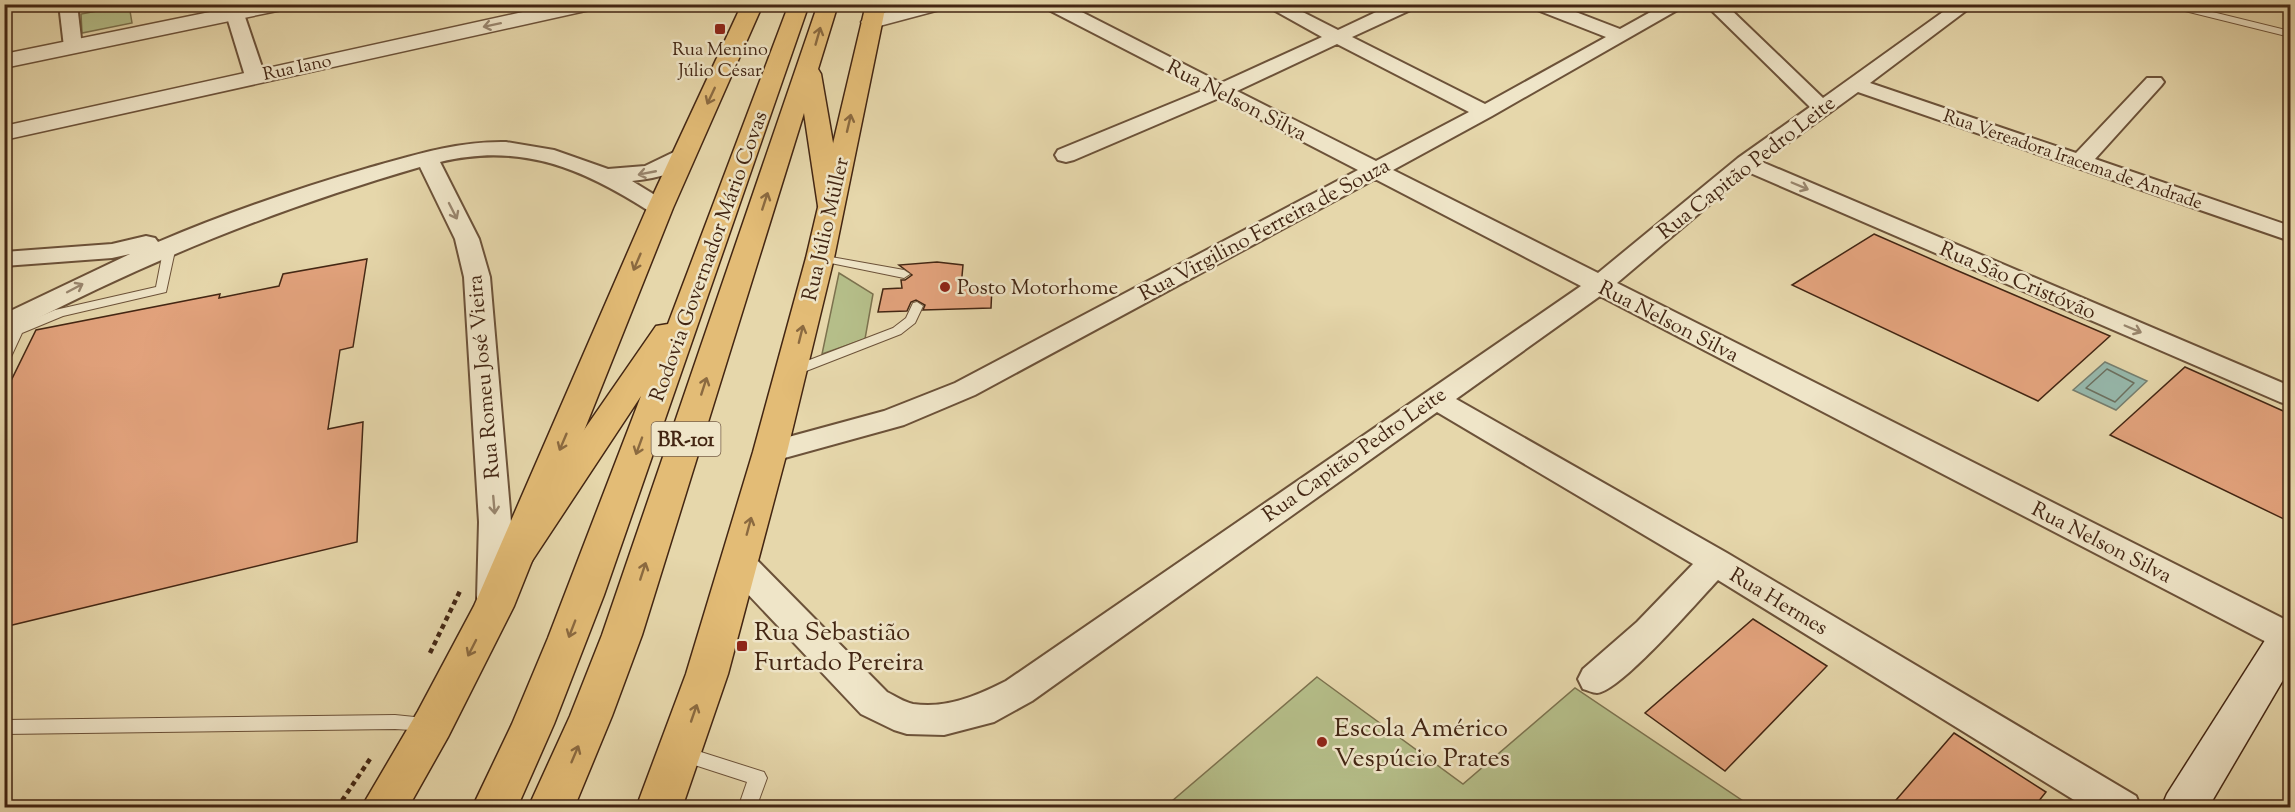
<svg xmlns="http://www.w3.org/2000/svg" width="2295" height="812" font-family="'Sorts Mill Goudy',serif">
  <rect width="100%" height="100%" fill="#e6d7ab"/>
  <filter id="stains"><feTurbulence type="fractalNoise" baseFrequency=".00333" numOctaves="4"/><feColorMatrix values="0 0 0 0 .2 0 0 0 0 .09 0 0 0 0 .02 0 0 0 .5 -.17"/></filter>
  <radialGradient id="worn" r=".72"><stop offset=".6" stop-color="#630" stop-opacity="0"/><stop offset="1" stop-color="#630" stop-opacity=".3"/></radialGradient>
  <g fill="#b5be89" stroke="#7c724e" stroke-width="1.5">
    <path d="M129 5 132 23 82 33 81 14Z"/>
    <path d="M839 273 873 294 865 339 822 354Z"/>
    <path d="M1317 677 1463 784 1575 688 1752 807H1165Z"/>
  </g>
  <path fill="#96b9ad" stroke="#757e6f" stroke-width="1.5" d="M2105 362 2147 381 2116 410 2073 390Z"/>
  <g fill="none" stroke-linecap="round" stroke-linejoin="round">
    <path stroke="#6c7060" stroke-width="1.5" d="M2107 369 2134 383 2115 402 2086 388Z"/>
  </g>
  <g fill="#e3a37d" stroke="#432613" stroke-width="1.5">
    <path d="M1874 234 1956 270 2110 336 2038 401 1792 285Z"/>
    <path d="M367 259 353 347 340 350 328 429 363 422 357 542 4 627V395L36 330 220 294 219 298 279 286 283 274Z"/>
    <path d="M937 262 963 265 961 287 992 286 991 308 923 310 925 305 916 300 911 302 907 311 878 312 883 289 902 288 901 280H905L912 275 899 265Z"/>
    <path d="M2185 367 2290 414V522L2110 435Z"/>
    <path d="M1753 619 1827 666 1725 771 1645 713Z"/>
    <path d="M1954 733 2046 792 2034 807H1890Z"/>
  </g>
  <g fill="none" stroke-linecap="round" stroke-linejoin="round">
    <defs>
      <g id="service">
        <path d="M2180 4 2290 31V37L2177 9 2176 7Z"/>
        <path d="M170 243 176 246 166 292 63 316 22 333 10 359 4 363V344L13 328 55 310 156 287 164 246Z"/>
        <path d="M820 255 904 270 910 274 904 278 816 260 814 258Z"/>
        <path d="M917 302 923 306 915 323 901 334 796 375H786L784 372 786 369 893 328 906 318 913 303Z"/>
        <path d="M395 715 434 719 437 724 434 729 428 731 395 729 4 734V720Z"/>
        <path d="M682 746 764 772 767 778 756 808H738L747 782 676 759 673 754 676 749Z"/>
      </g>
      <g id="minor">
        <path d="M59 4H77L82 47 80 51H66L64 47Z"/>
        <path d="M1042 4H1066L1221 83 1322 37 1263 4H1287L1338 30 1393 4H1418L1415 8 1352 37 1485 104 1606 37 1532 8 1529 4H1555L1620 29 1665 4H1688L1492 116 1393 170 1598 273 1738 158 1810 107 1705 4H1725L1823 98 1954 4H1975L1870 83 2076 153 2147 78H2161L2164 82 2161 86 2095 159 2290 226V241L1858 92 1762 162 2290 386V405L2280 402 1748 172 1617 283 2290 622V650L2276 647 1600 296 1456 399 1727 553 2136 796 2141 808H2087L1718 580C1699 600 1620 692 1597 693 1593 693 1587 690 1583 689L1578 679 1583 669 1637 622 1693 564 1437 412 1032 701 994 722 944 735 907 734 894 730 861 714 727 572 723 563 727 554 739 551 751 554 887 692C895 696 904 702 913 704 947 709 976 696 1006 681L1581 286 1375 179 975 395 904 425 770 462 759 459 755 452 759 445 884 411 955 383 1358 170 1219 98 1074 160 1066 162 1058 160 1055 155 1058 150 1204 90 1045 8ZM1337 44 1469 112 1376 161 1237 91Z"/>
        <path d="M235 9 241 10 244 14 265 76 262 80H248L245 76 226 14 229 10Z"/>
        <path d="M506 142 554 150 608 169 645 166 674 152 682 150 690 152 693 157C681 174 651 179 632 181L668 203 672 208 668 213 660 215 652 213C584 169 522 142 440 162L479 239 490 277 511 522V598L506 607 494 611 482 607 477 598 479 522 464 277 455 239 420 167C276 209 147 261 13 331L4 333V314L130 254 112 258 4 266V252L112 244 146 236 155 238 158 242C226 213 296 189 368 168 414 155 458 141 506 142Z"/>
      </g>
      <g id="tertiary">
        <path d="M249 4H292L289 8 282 10 4 68V54Z"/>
        <path d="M559 4H600L597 8 590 10 4 140V126Z"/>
        <path d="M914 4H950L947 8 872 28 865 26 861 22 865 18Z"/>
      </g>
      <path id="secondary" d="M2290 618V668L2208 808H2161L2167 794 2276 623Z"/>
      <g id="primary">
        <path d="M742 4H763L673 208 514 606 448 737 408 808H361L418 711 474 606 647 208Z"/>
        <path d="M866 4H886L834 258 787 452 728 674 682 808H636L686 674 753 452 806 258Z"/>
      </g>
      <g id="motorway">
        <path d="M789 4H809L604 595 554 724 517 808H472L512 724 548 638 641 396 528 567 515 571 502 567 496 557 656 326 668 324Z"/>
        <path d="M818 4H838L818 69 821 74 844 206 840 212 831 214 822 212 818 206 804 113 642 635 612 716 574 808H528L570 716 602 635Z"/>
      </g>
    </defs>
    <use href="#service" stroke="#6c5239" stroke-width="2"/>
    <use href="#minor" stroke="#6c5239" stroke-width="4"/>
    <use href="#tertiary" stroke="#6c5239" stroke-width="3"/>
    <use href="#secondary" stroke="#432613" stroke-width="3"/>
    <use href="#primary" stroke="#432613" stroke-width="3"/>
    <use href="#motorway" stroke="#432613" stroke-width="3"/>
    <g stroke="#432613" stroke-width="4.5" stroke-dasharray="5 4" stroke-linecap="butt">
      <path d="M430 653 461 589"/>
      <path d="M337 808 372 756"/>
    </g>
    <use href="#service" fill="#efe5c8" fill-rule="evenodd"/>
    <use href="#minor" fill="#efe5c8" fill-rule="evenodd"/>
    <use href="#tertiary" fill="#efe5c8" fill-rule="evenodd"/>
    <use href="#secondary" fill="#efe5c8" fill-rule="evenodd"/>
    <use href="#primary" fill="#e3bc76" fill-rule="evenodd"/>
    <use href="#motorway" fill="#e3bc76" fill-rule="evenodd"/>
  </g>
  <defs><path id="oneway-shaft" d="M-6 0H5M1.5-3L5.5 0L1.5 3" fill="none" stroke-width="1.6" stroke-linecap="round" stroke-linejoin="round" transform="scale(1.5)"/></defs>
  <g stroke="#99866e">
    <use href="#oneway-shaft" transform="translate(492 25) rotate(168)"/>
    <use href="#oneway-shaft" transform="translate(647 173) rotate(169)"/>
    <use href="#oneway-shaft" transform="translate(1800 186) rotate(23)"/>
    <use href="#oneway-shaft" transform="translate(453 211) rotate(63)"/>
    <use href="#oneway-shaft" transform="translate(75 288) rotate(-28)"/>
    <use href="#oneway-shaft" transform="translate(2133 329) rotate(23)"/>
    <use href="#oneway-shaft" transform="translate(494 505) rotate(85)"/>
  </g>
  <g stroke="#8b6a40">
    <use href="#oneway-shaft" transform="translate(818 36) rotate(-74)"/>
    <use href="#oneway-shaft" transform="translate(711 96) rotate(115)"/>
    <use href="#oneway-shaft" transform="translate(849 123) rotate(-77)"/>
    <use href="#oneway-shaft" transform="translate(765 201) rotate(-72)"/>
    <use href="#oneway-shaft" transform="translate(637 262) rotate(113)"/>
    <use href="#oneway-shaft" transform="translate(801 334) rotate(-76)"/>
    <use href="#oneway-shaft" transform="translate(704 386) rotate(-72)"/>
    <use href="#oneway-shaft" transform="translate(563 442) rotate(113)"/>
    <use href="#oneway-shaft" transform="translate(639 446) rotate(110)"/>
    <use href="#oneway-shaft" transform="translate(749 526) rotate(-75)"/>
    <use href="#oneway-shaft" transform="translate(643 571) rotate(-72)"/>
    <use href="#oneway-shaft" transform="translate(572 629) rotate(111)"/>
    <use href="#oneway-shaft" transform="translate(472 648) rotate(117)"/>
    <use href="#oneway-shaft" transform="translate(694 713) rotate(-71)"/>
    <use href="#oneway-shaft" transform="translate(575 754) rotate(-67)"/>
  </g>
  <g fill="#8f2418" stroke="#efe5c8" stroke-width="2">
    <rect x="714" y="23" width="12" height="12" rx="3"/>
    <circle cx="945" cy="287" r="6"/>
    <rect x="736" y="640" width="12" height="12" rx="3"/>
    <circle cx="1322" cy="742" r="6"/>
  </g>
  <g text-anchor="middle" stroke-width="5" stroke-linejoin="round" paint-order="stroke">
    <g font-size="18" fill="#432613" stroke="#efe5c8">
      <text x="720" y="55">Rua Menino<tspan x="720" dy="21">Júlio César</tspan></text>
    </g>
    <g font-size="18" fill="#432613" stroke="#efe5c8">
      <text transform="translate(297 67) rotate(-12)" y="6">Rua Iano</text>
      <text transform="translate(2073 159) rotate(19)" y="6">Rua Vereadora Iracema de Andrade</text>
    </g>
    <rect fill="#efe5c8" stroke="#775f49" stroke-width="1.5" x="651.5" y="422" width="69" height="34" rx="4.5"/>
    <g font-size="20" font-weight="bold" fill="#432613">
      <text x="686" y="446">BR-101</text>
    </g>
    <g font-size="21" fill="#432613" stroke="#efe5c8">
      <text transform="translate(1237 100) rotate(27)" y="7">Rua Nelson Silva</text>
      <text transform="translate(1746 167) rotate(-38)" y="7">Rua Capitão Pedro Leite</text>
      <text transform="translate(825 229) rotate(-77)" y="7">Rua Júlio Müller</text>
      <text transform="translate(1264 229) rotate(-28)" y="7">Rua Virgilino Ferreira de Souza</text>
      <text transform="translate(708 256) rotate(-70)" y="7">Rodovia Governador Mário Covas</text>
      <text transform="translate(2018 280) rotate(23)" y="7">Rua São Cristóvão</text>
      <text transform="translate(1669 321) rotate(27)" y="7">Rua Nelson Silva</text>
      <text transform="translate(483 377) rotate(-95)" y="7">Rua Romeu José Vieira</text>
      <text transform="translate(1354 454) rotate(-35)" y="7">Rua Capitão Pedro Leite</text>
      <text transform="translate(2102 542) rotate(27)" y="7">Rua Nelson Silva</text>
      <text transform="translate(1779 601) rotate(31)" y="7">Rua Hermes</text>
    </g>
    <g font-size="21" fill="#432613" stroke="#efe5c8" text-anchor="start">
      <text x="957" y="294">Posto Motorhome</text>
    </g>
    <g font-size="26" fill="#432613" stroke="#efe5c8" text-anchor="start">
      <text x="754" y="640">Rua Sebastião<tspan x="754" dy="30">Furtado Pereira</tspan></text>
      <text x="1334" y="736">Escola Américo<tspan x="1334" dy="30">Vespúcio Prates</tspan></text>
    </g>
  </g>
  <rect width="2295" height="812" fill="none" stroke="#e6d7ab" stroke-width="24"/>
  <rect x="6" y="6" width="2283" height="800" fill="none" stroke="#432613" stroke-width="3"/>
  <rect x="12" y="12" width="2271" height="788" fill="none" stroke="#432613" stroke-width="1.5"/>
  <rect width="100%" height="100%" filter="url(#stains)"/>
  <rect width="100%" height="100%" fill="url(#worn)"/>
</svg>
